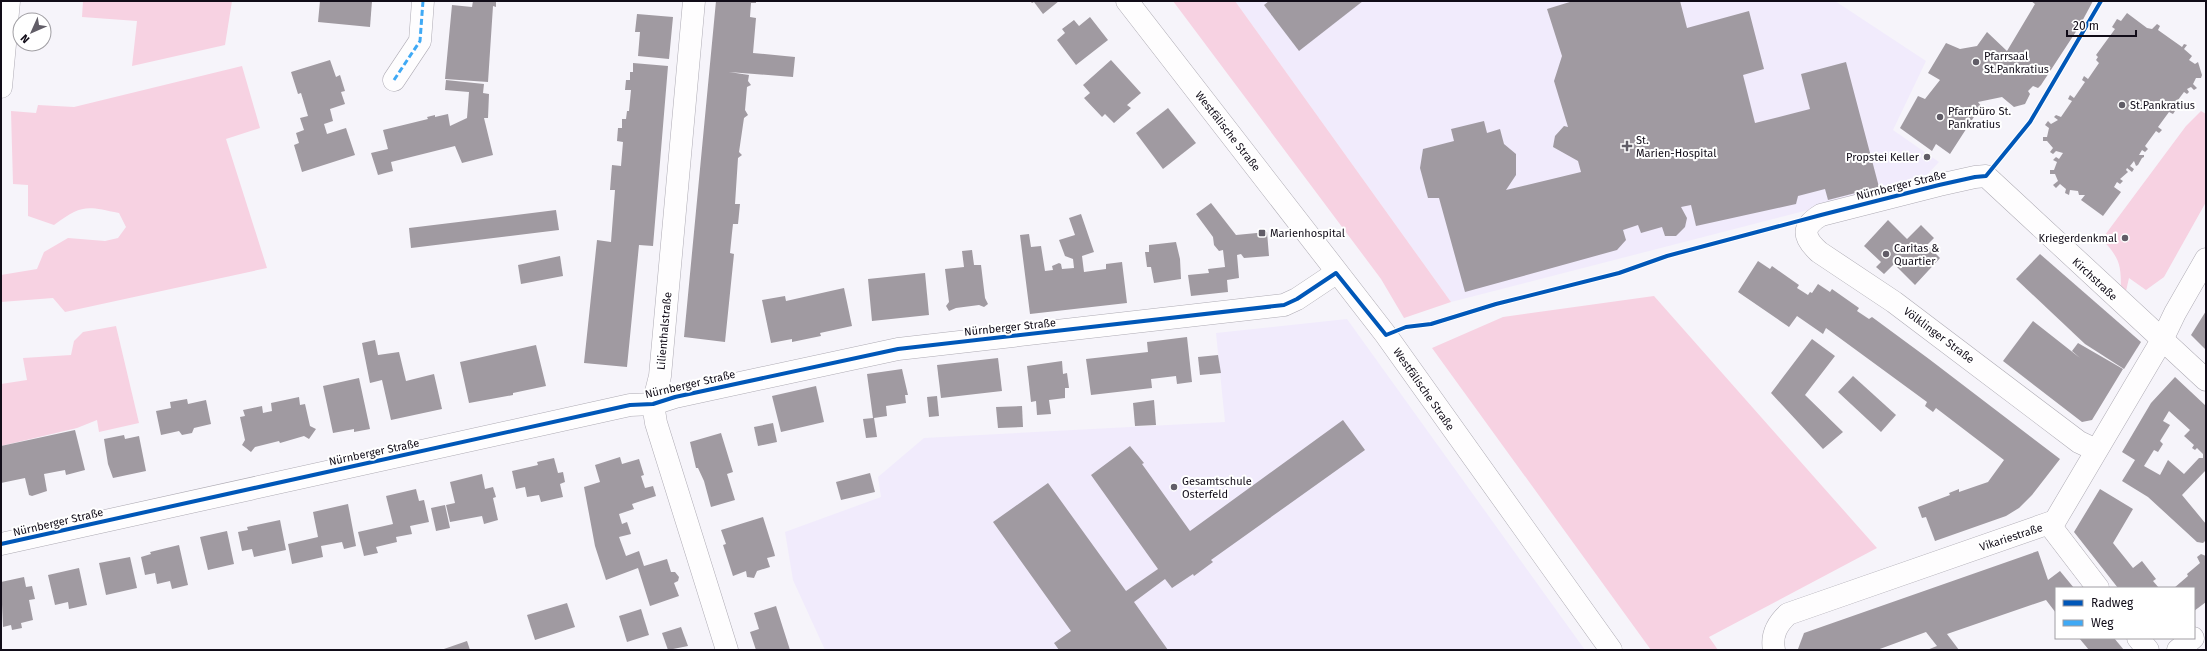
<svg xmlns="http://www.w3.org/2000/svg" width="2207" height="651" font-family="'Fira Sans',sans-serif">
  <rect width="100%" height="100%" fill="#f6f4fa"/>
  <g fill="#f1ebfc">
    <path d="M1235 1H1835L1926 61 1893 130 1939 162 1921 181 1451 302Z"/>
    <path d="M1347 319 1585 650H825L793 580 785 532 881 497 878 477 924 438 1225 422 1216 333Z"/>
  </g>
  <g fill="#f7d2e2">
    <path d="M83 1H232L225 45 132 66 137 21 82 17Z"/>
    <path d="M1173 1H1235L1451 302 1404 318 1381 279Z"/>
    <path d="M242 66 260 128 226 139 267 268 65 312 53 298 1 302V275L37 269 44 252 68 238 105 241 118 238 126 227 119 213C86 206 82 204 54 225L28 216V185L13 184 11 111 36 113 38 105 74 107Z"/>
    <path d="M2201 111 2206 114V202L2164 277 2146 290 2129 278 2126 291 2121 288C2121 263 2119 258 2102 239L2186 126Z"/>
    <path d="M1654 296 1877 548 1709 637 1718 650H1651L1432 348 1503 317Z"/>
    <path d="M116 326 139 423 99 432 97 420 77 428 1 446V384L27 380 23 358 71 355 74 341 83 332Z"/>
  </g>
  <g fill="#a09aa1" fill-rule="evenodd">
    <path d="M320 1H372L370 27 318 22Z"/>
    <path d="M473 1H496V7L493 6 488 82 445 79 452 5 472 7Z"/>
    <path d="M716 1H756V3H751L750 17 756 18 753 53 795 57 793 77 729 72 749 75 748 81 751 85 747 87 745 110 748 115 744 118 739 152 742 155 738 158 735 204H740L738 224H733L732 233 730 253 734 254 725 342 684 337Z"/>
    <path d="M1030 1H1059L1043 14 1034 2 1032 3Z"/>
    <path d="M1269 1H1363L1299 51 1264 5Z"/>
    <path d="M1573 1H1680L1687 28 1749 11 1764 69 1743 75 1755 123 1810 109 1801 74 1846 62 1879 187 1828 200 1825 189 1798 196 1796 204 1696 226 1691 205 1681 207 1687 218 1685 227 1676 236H1665L1662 227 1641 233 1638 225 1623 230 1626 240 1617 250 1465 292 1439 198H1428L1420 168 1423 149 1454 141 1451 129 1484 121 1487 133 1500 129 1504 144 1516 154V175L1506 190 1581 172 1578 161 1553 147 1555 136 1564 126 1568 127 1554 81 1562 56 1547 9Z"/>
    <path d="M2031 1H2093L2079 27 2041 85 2038 88 2033 86 2028 91 2030 94 2025 104 2014 107 2002 97 1978 102 1981 106 1950 154 1936 144 1932 151 1900 128 1918 96 1925 99 1940 80 1928 73 1946 43 1960 49 1977 46 1987 32 2007 51 2035 4Z"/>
    <path d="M2127 13 2147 28 2152 29 2157 24 2160 26 2158 30 2182 47 2184 44 2187 45 2184 49 2192 56 2189 60 2195 64 2198 62 2202 75 2201 78H2196L2193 84 2197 88 2194 90 2191 87 2187 89 2189 92 2187 94 2184 92 2172 108 2175 111 2173 114 2169 112 2158 127 2162 130 2159 133 2156 131 2145 146 2148 149 2145 152 2142 150 2139 155H2144V157L2142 158 2138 165 2136 166 2134 161 2130 166 2134 169 2132 172 2127 168 2126 170 2128 172 2120 179 2123 181 2120 184 2117 182 2114 187 2121 192 2103 216 2081 200 2085 195H2079L2078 191 2070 190 2069 195 2065 193 2066 189 2060 184 2056 188 2053 185 2058 181 2055 174H2050V170H2054L2057 162 2053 160 2056 157 2059 159 2063 153 2056 151 2053 154 2050 152 2053 148 2047 141H2043V137H2047L2049 128 2045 125 2048 121 2051 124 2058 120 2054 117 2056 115 2061 117 2072 101 2068 99 2070 95 2074 98 2085 82 2082 80 2084 76 2088 79 2099 63 2096 60 2098 57 2096 55 2115 29 2112 27 2117 19 2121 21Z"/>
    <path d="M637 14 673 17 669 59 638 56 640 32H635Z"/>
    <path d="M1090 17 1108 40 1076 65 1057 40 1065 33 1062 29 1074 20 1079 26Z"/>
    <path d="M330 60 336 77 340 75 345 91 341 92 345 104 330 109 333 121 324 124 327 134 346 128 355 155 302 172 294 145 299 143 296 133 304 130 300 118 308 116 301 93 298 94 291 72Z"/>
    <path d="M1111 60 1141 93 1127 105 1131 108 1114 123 1105 114 1102 117 1084 98 1090 93 1083 85Z"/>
    <path d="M633 63 668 66 653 246 639 245 627 367 584 363 597 240 611 242 615 190H610L612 165 621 166 623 142 617 141 618 128H622V119H626L627 111H629L631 90H625L626 80H630V72H633Z"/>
    <path d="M446 80 484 84 483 93 489 94 488 118H484L493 155 462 163 455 146 391 162 393 171 378 175 371 153 388 149 383 130 428 119 427 117 435 115V117L448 114 450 126 467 118 469 92 445 90Z"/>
    <path d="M1168 108 1196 143 1163 169 1136 133Z"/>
    <path d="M1211 203 1236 235 1267 232 1269 256 1244 258 1241 254 1237 255 1239 278 1227 280 1228 292 1191 296 1188 275 1209 273 1208 269 1225 267 1223 250 1219 251 1214 245 1213 237 1196 214Z"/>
    <path d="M556 210 559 230 411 248 409 228Z"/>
    <path d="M1081 214 1094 252 1082 256 1084 272 1106 269V264L1122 262 1127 303 1030 314 1020 235 1029 234 1031 247 1041 246 1045 271 1053 270 1052 266 1059 263 1061 264 1062 269 1074 268 1073 259 1065 256 1059 240 1075 235 1069 218Z"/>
    <path d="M1888 220 1907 239 1921 225 1934 238 1927 245 1940 258 1915 285 1894 264 1884 274 1876 267 1881 262 1864 246Z"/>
    <path d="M1176 242 1180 259 1181 279 1154 283 1151 267H1147L1145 252H1149V245Z"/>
    <path d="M972 250 974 265H981L985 298 988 304 984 307 979 305 956 308 949 311 946 306 949 302 945 269 964 267 962 251Z"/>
    <path d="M2040 254 2141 342 2124 369 2085 344 2016 279Z"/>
    <path d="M560 256 563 276 521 284 518 265Z"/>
    <path d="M1758 261 1770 269 1772 266 1799 285 1797 288 1808 295 1810 292 1812 293 1818 284 1830 292 1832 289 1859 308 1857 311 1869 319 1872 317 1929 359 2060 459 2032 495 2019 508 2006 516 1935 541 1926 517 1922 518 1918 507 1950 495 1949 493 1959 489V492L1988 482 2004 460 1936 408 1933 412 1925 406 1927 402 1826 328 1823 334 1797 316 1789 327 1738 292Z"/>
    <path d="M925 273 929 315 872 321 868 279Z"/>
    <path d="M844 288 852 326 820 333 821 336 792 342V339L771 343 762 300 785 296 786 301Z"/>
    <path d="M2206 311V350L2191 335Z"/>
    <path d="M2033 321 2080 358 2072 351 2078 343 2123 369 2092 420 2082 422 2003 361Z"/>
    <path d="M1187 337 1192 382 1177 384 1176 376 1151 379 1152 388 1091 395 1086 359 1148 352 1147 342Z"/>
    <path d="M1812 339 1835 356 1805 395 1843 432 1823 449 1771 393Z"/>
    <path d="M375 340 378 355 399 352 406 381 434 374 442 409 391 420 382 380 370 383 362 343Z"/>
    <path d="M536 345 546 386 513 393V395L469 403 460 362Z"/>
    <path d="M1218 355 1221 373 1200 375 1198 357Z"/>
    <path d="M998 358 1002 391 941 398 937 365Z"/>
    <path d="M1062 361 1063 374 1067 373 1069 388H1065V398L1049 400 1051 414 1037 415 1036 401 1031 402 1027 366Z"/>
    <path d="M902 369 908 395H905L906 403 886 406 887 416 874 418 877 437 866 438 863 419 873 418 867 374Z"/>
    <path d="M1853 376 1896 415 1881 432 1838 392Z"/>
    <path d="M2175 377 2206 406V470L2182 495 2206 524V540L2203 543 2197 542 2148 497 2122 481 2135 460 2122 452 2151 403ZM2169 411 2190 430 2184 436 2194 445 2192 448 2195 450 2197 448 2203 454V458H2199L2184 474 2168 460 2160 475 2144 466 2154 450 2158 452 2163 444 2160 441 2170 425 2163 421Z"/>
    <path d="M359 378 370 429 354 432V429L333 433 323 386Z"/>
    <path d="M816 386 824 422 781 432 772 396Z"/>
    <path d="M937 396 939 416 929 417 927 397Z"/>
    <path d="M299 397 300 405 305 404 310 426 316 429 309 439 304 436 280 443 279 441 255 447 251 452 242 445 245 440 240 417 245 416 243 410 262 406 263 413 272 411 271 403Z"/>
    <path d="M187 399 188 404 206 400 211 424 194 428 192 433 182 435 179 431 161 435 156 411 171 408 170 402Z"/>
    <path d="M1154 400 1156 425 1135 426 1133 403Z"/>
    <path d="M1022 406 1023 427 998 428 996 407Z"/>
    <path d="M1343 420 1365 450 1211 560 1213 562 1194 576 1193 574 1172 588 1165 579 1134 602 1168 650H1059L1054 643 1071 631 993 522 1048 483 1126 591 1158 569 1091 475 1130 446 1144 463 1142 464 1190 531Z"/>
    <path d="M773 423 777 442 758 446 754 427Z"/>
    <path d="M75 430 85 470 66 475 65 470 44 474 47 491 32 496 29 495 25 478 1 483V446Z"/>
    <path d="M721 433 733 472 727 474 735 500 711 507 704 481 698 468H696L690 442Z"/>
    <path d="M124 435 125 439 139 436 146 471 113 478 108 464 104 439Z"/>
    <path d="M620 457 622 464 639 459 644 475 641 476 645 488 653 486 656 496 632 504 634 509 619 514 622 524 627 522 631 534 619 537 626 556 639 551 644 566 667 559 671 572H675L679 577 678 581 674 583 679 596 650 606 638 568 606 580 595 546 584 487 600 482 595 465Z"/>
    <path d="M554 458 558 473 563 472 565 482 560 484 563 497 541 502 539 495 527 497 525 487 516 489 512 471 538 465 537 462Z"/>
    <path d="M870 473 875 492 841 500 836 482Z"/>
    <path d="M482 474 485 489 493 487 496 497 493 498 498 520 484 524 482 516 450 522 446 505 455 503 450 482Z"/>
    <path d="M416 489 419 501 424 500 429 522 410 526 412 534 396 537 397 542 376 547 378 553 364 556 358 532 393 524 386 496Z"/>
    <path d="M2100 489 2133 509 2113 543 2133 568 2142 561 2156 579 2153 581 2159 588H2118L2074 532Z"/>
    <path d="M348 504 356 546 344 549 342 542 321 546 323 557 292 564 288 544 318 537 313 512Z"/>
    <path d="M445 505 450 528 436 531 431 508Z"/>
    <path d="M763 517 774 552 775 556 767 558 770 567 757 571 754 578 747 577 746 571 733 576 723 545 726 544 721 530Z"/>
    <path d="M280 520 286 550 254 557 252 549 242 551 238 532 248 530 247 527Z"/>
    <path d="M227 531 234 564 208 570 200 537Z"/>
    <path d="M179 545 188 585 172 589 170 581 157 584 155 573 145 575 141 557 151 554 150 552Z"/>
    <path d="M2038 551 2048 580 2060 571 2074 588H2056V613L2046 600 1947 634 1959 650H1927L1937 646 1926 632 1877 650 1798 649 1804 633Z"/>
    <path d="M2201 554 2206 556V602L2194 611V588H2174L2188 576 2187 574 2200 563 2197 557Z"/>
    <path d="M130 557 137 588 106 595 99 563Z"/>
    <path d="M79 568 87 605 69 609 68 602 55 605 48 575Z"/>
    <path d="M24 577 26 587 32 586 35 599 29 600 33 620 21 623 22 628 12 630 11 625 3 627 1 582Z"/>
    <path d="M567 603 575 627 535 640 527 615Z"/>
    <path d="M776 606 790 650H756L750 632 759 629 754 613Z"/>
    <path d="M641 609 649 635 627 642 619 616Z"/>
    <path d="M681 627 688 646 668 650 662 633Z"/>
    <path d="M2079 638H2114L2124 650H2089Z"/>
    <path d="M467 641 470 650H441Z"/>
  </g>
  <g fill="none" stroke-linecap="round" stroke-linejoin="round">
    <defs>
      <g id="street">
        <path d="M694 1 660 376 653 404 656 423 727 650"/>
        <path d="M1127 1 1386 335 1611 650"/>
        <path d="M394 80 420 41 423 1"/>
        <path d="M1 87 9 1"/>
        <path d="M2096 450 2079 442 1894 302 1819 252C1803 237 1801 227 1821 215L1939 185 1975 177 1986 176 2206 380"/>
        <path d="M2049 524 2098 588"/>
        <path d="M1 544 630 405 653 404 675 397 898 349 1284 305 1297 299 1336 273"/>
        <path d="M2138 638 2148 650"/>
        <path d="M1774 650C1771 635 1777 624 1788 614L2055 521 2162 340 2175 313 2206 259"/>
        <path d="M2178 650 2193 638"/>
      </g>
    </defs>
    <use href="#street" stroke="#aeabb4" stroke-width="23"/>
    <use href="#street" stroke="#fefdfe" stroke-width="22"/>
    <path stroke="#3fa9f5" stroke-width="3" stroke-dasharray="6 3" stroke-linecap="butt" d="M394 80 420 41 423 1"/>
    <defs>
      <path id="cycleway" d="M1 544 630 405 653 404 675 397 898 349 1284 305 1297 299 1336 273 1386 335 1406 327 1431 324 1496 304 1619 273 1667 256 1821 215 1939 185 1975 177 1986 176 2030 122 2101 1"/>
    </defs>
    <use href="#cycleway" stroke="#fff" stroke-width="6"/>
    <use href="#cycleway" stroke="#0057b8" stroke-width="4"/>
  </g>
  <g fill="#615d67" stroke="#fff" stroke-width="1.5">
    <circle cx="1976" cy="62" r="4"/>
    <circle cx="2122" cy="105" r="4"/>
    <circle cx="1940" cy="117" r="4"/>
    <path d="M1625 140h4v4h4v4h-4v4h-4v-4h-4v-4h4z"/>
    <circle cx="1927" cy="157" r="4"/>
    <rect x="1258" y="229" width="8" height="8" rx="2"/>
    <circle cx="2125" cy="238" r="4"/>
    <circle cx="1886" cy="254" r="4"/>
    <circle cx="1174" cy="487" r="4"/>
  </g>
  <g text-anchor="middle" stroke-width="4" stroke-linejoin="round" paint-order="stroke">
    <g font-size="11" fill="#110c18" stroke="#fff" text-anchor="start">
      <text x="1984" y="60">Pfarrsaal<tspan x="1984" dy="13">St.Pankratius</tspan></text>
      <text x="2130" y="109">St.Pankratius</text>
      <text x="1948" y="115">Pfarrbüro St.<tspan x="1948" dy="13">Pankratius</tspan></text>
      <text x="1636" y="144">St.<tspan x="1636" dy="13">Marien-Hospital</tspan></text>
      <text x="1919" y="161" text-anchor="end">Propstei Keller</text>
      <text x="1270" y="237">Marienhospital</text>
      <text x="2117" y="242" text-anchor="end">Kriegerdenkmal</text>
      <text x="1894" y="252">Caritas &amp;<tspan x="1894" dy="13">Quartier</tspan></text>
      <text x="1182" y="485">Gesamtschule<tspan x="1182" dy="13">Osterfeld</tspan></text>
    </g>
    <g font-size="11" fill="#110c18" stroke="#fff">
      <text transform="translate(1228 131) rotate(52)" y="4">Westfälische Straße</text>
      <text transform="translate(1901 185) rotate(-14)" y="4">Nürnberger Straße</text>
      <text transform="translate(2095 279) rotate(43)" y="4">Kirchstraße</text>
      <text transform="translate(1010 327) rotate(-6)" y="4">Nürnberger Straße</text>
      <text transform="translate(664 331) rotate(-85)" y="4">Lilienthalstraße</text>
      <text transform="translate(1939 335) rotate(37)" y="4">Völklinger Straße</text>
      <text transform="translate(690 384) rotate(-13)" y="4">Nürnberger Straße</text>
      <text transform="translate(1424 389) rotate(55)" y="4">Westfälische Straße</text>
      <text transform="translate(374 452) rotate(-12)" y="4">Nürnberger Straße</text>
      <text transform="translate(58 522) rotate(-13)" y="4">Nürnberger Straße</text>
      <text transform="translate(2011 537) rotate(-18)" y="4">Vikariestraße</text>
    </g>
  </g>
  <rect width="2207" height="651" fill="none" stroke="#110c18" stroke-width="4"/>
  <rect x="2055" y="587" width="140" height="52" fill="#ffffff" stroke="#a09ea3"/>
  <rect x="2063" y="600" width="20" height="6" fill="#0057b8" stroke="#a09ea3"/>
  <text x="2091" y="607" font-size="12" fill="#110c18">Radweg</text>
  <rect x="2063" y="620" width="20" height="6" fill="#3fa9f5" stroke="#a09ea3"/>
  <text x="2091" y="627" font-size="12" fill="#110c18">Weg</text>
  <g transform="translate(32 32) rotate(225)"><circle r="19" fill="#ffffff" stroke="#a09ea3"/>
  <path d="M0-3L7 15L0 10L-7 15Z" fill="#615d67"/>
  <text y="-6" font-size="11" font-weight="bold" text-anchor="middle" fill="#110c18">N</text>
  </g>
  <path d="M2067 30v6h69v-6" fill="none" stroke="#110c18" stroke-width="2"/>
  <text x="2073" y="30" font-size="12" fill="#110c18" stroke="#ffffff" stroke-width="3" paint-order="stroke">20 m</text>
</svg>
